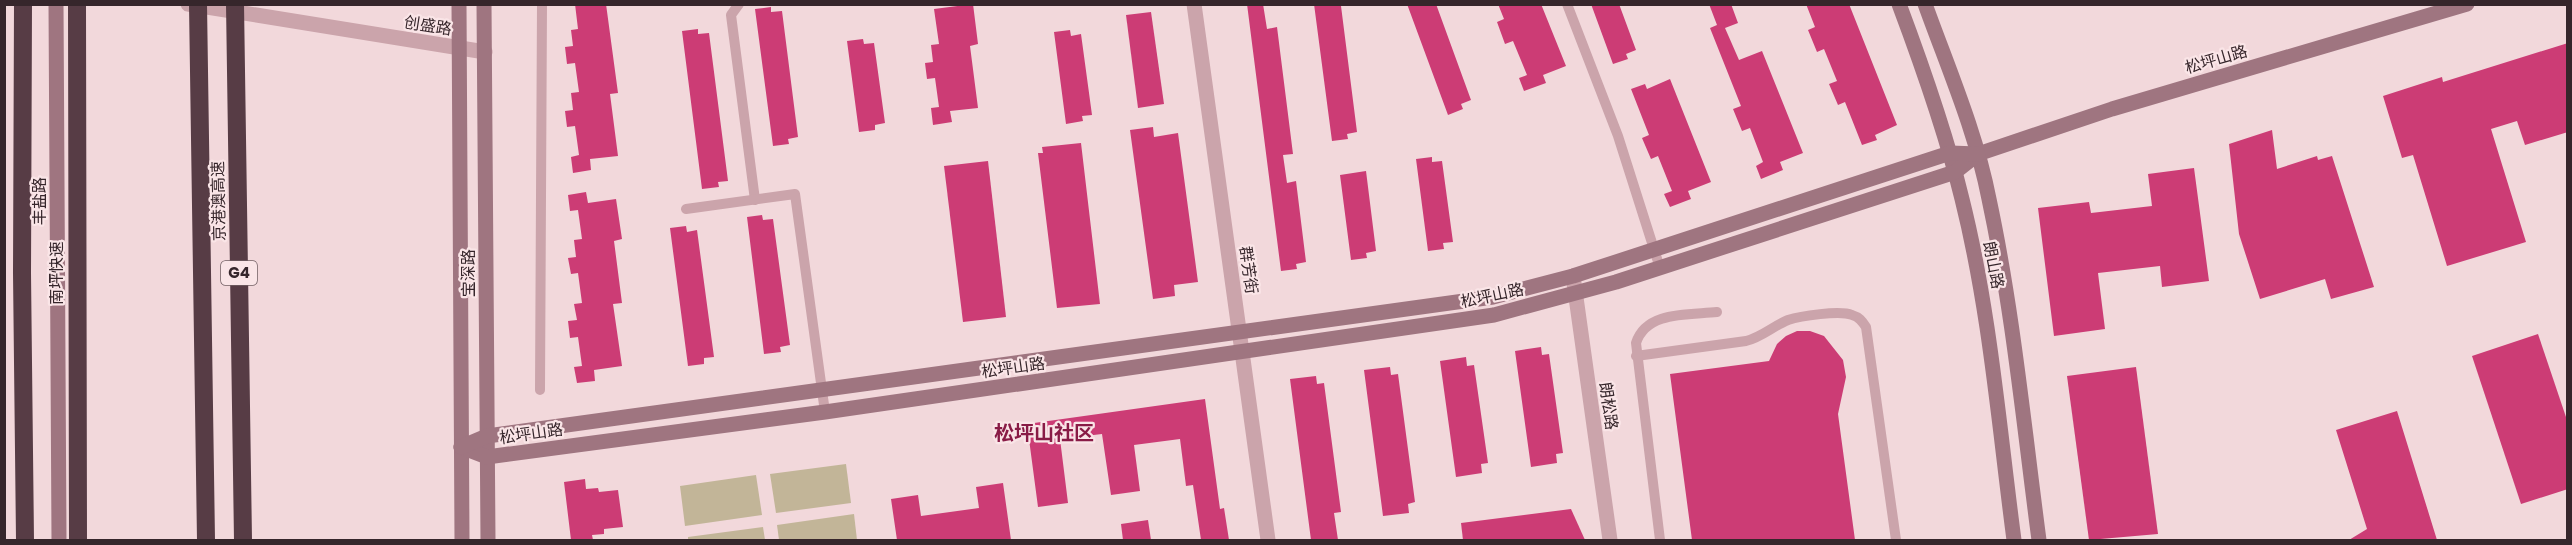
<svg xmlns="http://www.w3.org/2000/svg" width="2572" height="545" font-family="Poppins,'Noto Sans SC',sans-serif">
  <rect width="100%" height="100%" fill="#f2d8db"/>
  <g fill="#c2b598">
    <path d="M846 464 851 503 776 513 770 474Z"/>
    <path d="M756 475 762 515 685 526 680 486Z"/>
    <path d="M854 514 857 540H779L777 525Z"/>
    <path d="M763 527 765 540H688V537Z"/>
  </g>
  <g fill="#cc3c75">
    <path d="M575 4H606L618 93 610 94 618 156 590 159 591 170 573 173 571 157 579 155 575 126 567 127 565 111 573 110 571 93 579 92 575 63 567 64 565 47 573 46 571 30 578 29Z"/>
    <path d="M973 4 978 44 970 46 978 108 950 111 952 122 933 125 931 108 939 107 935 78 927 79 925 63 933 62 931 45 939 44 934 9Z"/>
    <path d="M1247 4H1263L1267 29 1277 27 1293 154 1283 155 1287 183 1296 181 1306 262 1296 264 1297 269 1281 271Z"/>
    <path d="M1314 4 1341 6 1357 132 1347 134 1348 139 1332 141Z"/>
    <path d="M1407 4H1436L1471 100 1461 104 1463 109 1448 115Z"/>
    <path d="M1498 4H1541L1566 66 1543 75 1546 83 1524 91 1519 78 1527 75 1513 41 1505 44 1497 22 1504 19Z"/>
    <path d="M1591 4H1619L1636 50 1626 54 1628 59 1613 64Z"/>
    <path d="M1709 4H1731L1738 23 1725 28 1739 60 1762 51 1803 153 1780 162 1783 170 1761 179 1756 166 1763 162 1750 128 1742 131 1733 109 1741 106 1710 28 1717 25Z"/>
    <path d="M1806 4H1849L1897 125 1875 135 1877 140 1862 145 1845 102 1838 105 1829 84 1837 81 1824 49 1817 52 1808 30 1815 27Z"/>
    <path d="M771 7V12L782 11 798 137 788 139 789 144 773 146 755 9Z"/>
    <path d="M1151 12 1164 104 1138 108 1126 15Z"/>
    <path d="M698 29V34L709 33 728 181 718 182 719 187 702 189 682 31Z"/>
    <path d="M1070 30 1071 36 1081 34 1092 115 1082 116 1083 121 1066 124 1054 32Z"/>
    <path d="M863 39 864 44 874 43 885 123 875 125V130L859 132 847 41Z"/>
    <path d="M2568 43V132L2525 145 2517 121 2491 129 2526 242 2447 266 2413 155 2402 158 2383 96 2442 77 2443 82Z"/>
    <path d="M1670 79 1711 182 1688 191 1691 199 1670 207 1664 194 1672 191 1658 156 1651 159 1642 138 1649 135 1631 89 1645 84 1647 89Z"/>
    <path d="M1153 127 1154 137 1178 133 1198 282 1174 285 1175 296 1153 299 1130 130Z"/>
    <path d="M2272 130 2277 169 2317 156 2318 160 2332 156 2374 287 2331 299 2325 279 2260 299 2239 234 2229 144Z"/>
    <path d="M1081 143 1100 304 1057 308 1038 153H1043L1042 147Z"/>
    <path d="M1432 157V162L1442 161 1453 242 1443 243 1444 249 1428 251 1416 159Z"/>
    <path d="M988 161 1006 317 963 322 944 166Z"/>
    <path d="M2194 168 2209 281 2162 287 2160 266 2098 273 2105 329 2054 336 2038 208 2089 202 2091 213 2152 206 2148 174Z"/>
    <path d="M1366 171 1376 251 1366 253 1367 258 1351 260 1340 175Z"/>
    <path d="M586 192 588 203 616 199 622 239 614 241 622 303 613 304 622 366 594 370 595 381 577 383 574 367 582 366 578 337 570 338 568 321 577 320 574 304 582 303 578 273 571 274 568 258 576 257 574 240 582 239 578 210 570 211 568 195Z"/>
    <path d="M762 215 763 220 773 219 790 345 780 347 781 352 764 354 747 217Z"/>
    <path d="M686 226 687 232 697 230 714 357 704 358V364L688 366 670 228Z"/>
    <path d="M1797 331H1810L1824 336 1843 360 1846 377 1838 414 1855 540H1692L1670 374 1769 361 1777 344 1786 336Z"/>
    <path d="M2538 334 2568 423V489L2521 504 2472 356Z"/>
    <path d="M1541 347 1542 355 1549 354 1563 453 1556 454 1557 463 1531 467 1515 351Z"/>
    <path d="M1466 357 1467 366 1474 365 1488 463 1481 464 1482 473 1456 477 1440 361Z"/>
    <path d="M1390 367 1391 375 1398 374 1415 502 1408 504 1409 513 1383 516 1364 370Z"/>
    <path d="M2136 367 2158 534 2089 540 2067 376Z"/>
    <path d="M1316 376 1317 384 1324 383 1341 512 1334 513 1338 540H1311L1290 379Z"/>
    <path d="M1205 399 1220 509 1224 508 1229 540H1201L1193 485 1186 486 1180 439 1134 445 1140 491 1111 495 1102 434 1060 439 1068 503 1038 507 1027 424Z"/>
    <path d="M2397 411 2437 540H2349L2367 529 2336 430Z"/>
    <path d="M585 479 586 489 598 488 599 492 618 490 623 527 604 529V534L592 535 593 540H571L564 482Z"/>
    <path d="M1003 483 1011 540H897L891 499 918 495 921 516 979 508 976 487Z"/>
    <path d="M1571 509 1585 540H1463L1461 523Z"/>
    <path d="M1148 520 1151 540H1123L1121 524Z"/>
  </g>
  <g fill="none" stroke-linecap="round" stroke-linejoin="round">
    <g stroke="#cba4ab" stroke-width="10">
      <path d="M739 4 731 15 755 200"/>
      <path d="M1567 4 1618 136 1660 268"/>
      <path d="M686 209 795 194 825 412"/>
      <path d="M1636 356 1746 341C1762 337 1773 326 1788 320 1800 316 1840 310 1852 315 1859 317 1862 321 1866 327L1896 540"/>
      <path d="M540 390 542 4"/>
      <path d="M1660 540 1636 343C1646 311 1688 315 1717 312"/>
    </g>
    <g stroke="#cba4ab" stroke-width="15">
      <path d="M188 4 485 52"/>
      <path d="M1194 4 1268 540"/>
      <path d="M1573 276 1610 540"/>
    </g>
    <g stroke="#9f7580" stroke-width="15">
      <path d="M56 4 59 540"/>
      <path d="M459 4 462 540"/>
      <path d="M484 4 488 540"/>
      <path d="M1899 4C1923 68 1946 133 1962 199 1990 311 1999 427 2014 540"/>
      <path d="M1925 4C1948 68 1976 132 1989 199 2013 311 2024 427 2039 540"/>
      <path d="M461 447 487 457 825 412 1494 315 1616 282 1955 172 1978 154 2112 109 2467 4"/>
      <path d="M461 447 487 436 1493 297 1573 276 1950 153 1978 154"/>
    </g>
    <g stroke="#573c45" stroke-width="18">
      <path d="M23 4 22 273 25 540"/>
      <path d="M77 4 78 540"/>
    </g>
    <g stroke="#573c45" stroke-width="18">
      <path d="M198 4 206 540"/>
      <path d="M235 4 243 540"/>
    </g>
  </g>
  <g text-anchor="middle" stroke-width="4.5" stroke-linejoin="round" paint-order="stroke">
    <rect fill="#fae5e7" stroke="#715f63" stroke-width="1.5" x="221" y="261" width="36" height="24" rx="4.5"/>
    <g font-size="15" font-weight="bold" fill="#36262b">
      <text x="239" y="278">G4</text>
    </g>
    <g font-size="16" fill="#36262b" stroke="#fae5e7">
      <text transform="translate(428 25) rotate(9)" y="6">创盛路</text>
      <text transform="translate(2216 59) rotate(-16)" y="6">松坪山路</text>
      <text transform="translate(39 201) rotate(-90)" y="6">丰盐路</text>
      <text transform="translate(218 201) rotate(-91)" y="6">京港澳高速</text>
      <text transform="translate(1994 265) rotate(79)" y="6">朗山路</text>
      <text transform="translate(1249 270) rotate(82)" y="6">群芳街</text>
      <text transform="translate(56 273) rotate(-90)" y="6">南坪快速</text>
      <text transform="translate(468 273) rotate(-90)" y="6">宝深路</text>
      <text transform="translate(1492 295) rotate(-12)" y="6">松坪山路</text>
      <text transform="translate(1013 367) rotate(-8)" y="6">松坪山路</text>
      <text transform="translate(1609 406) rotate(82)" y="6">朗松路</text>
      <text transform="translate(531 433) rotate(-8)" y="6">松坪山路</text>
    </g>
    <g font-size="20" font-weight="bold" fill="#891b46" stroke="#fae5e7">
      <text x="1044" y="440">松坪山社区</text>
    </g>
  </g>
  <rect width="2572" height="545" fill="none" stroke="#36262b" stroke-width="12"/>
</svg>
